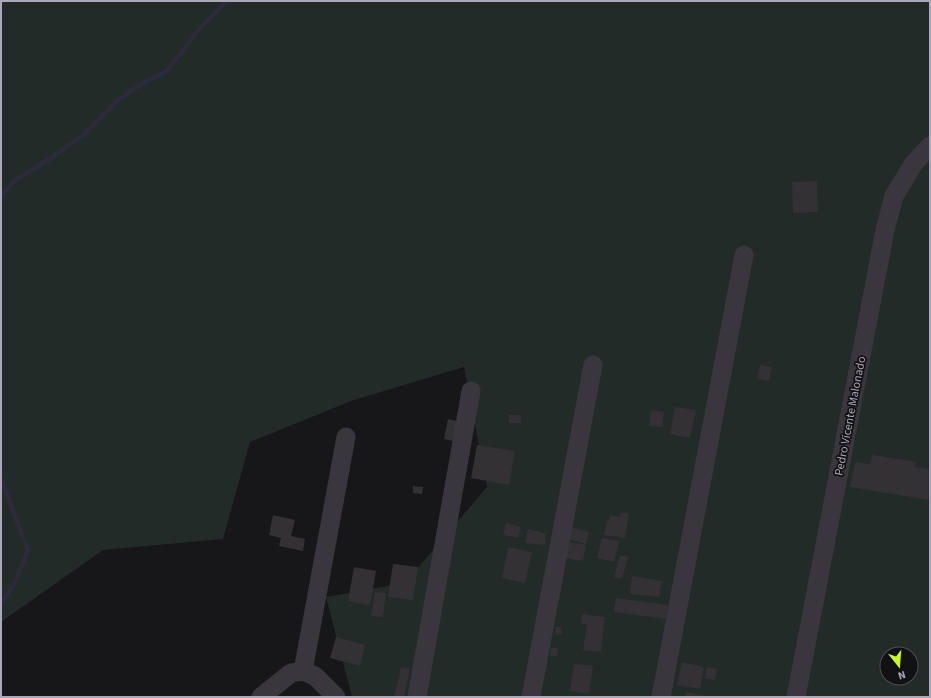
<svg xmlns="http://www.w3.org/2000/svg" width="931" height="698" font-family="'Source Sans 3',sans-serif">
  <rect width="100%" height="100%" fill="#171618"/>
  <path fill="#222b28" fill-rule="evenodd" d="M1 1H930V697H352L326 597 405 583 487 487 464 367 351 401 250 442 223 539 103 550 1 622ZM887 654H911V678H887Z"/>
  <g fill="none" stroke-linecap="round" stroke-linejoin="round">
    <g stroke="#2c2b3c" stroke-width="4.5">
      <path d="M1 197 13 182 51 158 82 136 118 100 143 83 167 71 200 28 227 1"/>
      <path d="M1 479 28 550 15 583 1 603"/>
    </g>
  </g>
  <g fill="#333134">
    <path d="M817 181 818 212 793 213 792 182Z"/>
    <path d="M760 365 772 367 769 381 757 379Z"/>
    <path d="M675 407 696 410 690 438 670 434Z"/>
    <path d="M651 410 664 412 662 427 649 426Z"/>
    <rect x="509" y="415" width="12" height="8"/>
    <path d="M448 419 457 421 453 441 444 439Z"/>
    <path d="M477 445 515 451 509 485 471 478Z"/>
    <path d="M872 455 916 462 915 467 930 469V500L850 487 855 462 870 464Z"/>
    <path d="M413 486 423 487 422 494 413 493Z"/>
    <path d="M621 512 629 514 625 538 604 535 607 521H609L610 515 620 517Z"/>
    <path d="M273 515 295 520 291 536 305 539 303 551 279 546 281 538 269 535Z"/>
    <path d="M506 523 521 527 518 538 503 535Z"/>
    <path d="M571 527 589 532 586 544 568 539Z"/>
    <path d="M528 529 545 533V545L525 543Z"/>
    <path d="M602 538 619 541 614 562 597 558Z"/>
    <path d="M569 542 586 545 583 561 566 558Z"/>
    <path d="M508 547 532 552 525 583 502 578Z"/>
    <path d="M620 555 628 557 622 579 614 577Z"/>
    <path d="M393 564 418 567 413 600 388 597Z"/>
    <path d="M354 567 376 571 370 605 348 601Z"/>
    <path d="M632 576 662 581 659 597 630 594Z"/>
    <path d="M375 592 386 593 383 617 371 616Z"/>
    <path d="M616 598 668 605 666 619 614 612Z"/>
    <path d="M582 614 605 617 601 652 583 650 587 624H581Z"/>
    <path d="M561 626 562 634 556 635 555 627Z"/>
    <path d="M336 637 365 645 360 666 330 658Z"/>
    <path d="M551 648H558L557 656H550Z"/>
    <path d="M682 662 704 667 700 689 677 685Z"/>
    <path d="M574 664 593 666 589 694 570 691Z"/>
    <path d="M401 667 410 669 404 697H394Z"/>
    <path d="M707 667 717 669 715 680 705 678Z"/>
    <path d="M686 692 706 696V697H685Z"/>
  </g>
  <g fill="none" stroke-linecap="round" stroke-linejoin="round">
    <g stroke="#39373d" stroke-width="19">
      <path d="M303 671 346 437"/>
      <path d="M303 671 315 676 336 697"/>
      <path d="M261 697 291 673 303 671"/>
      <path d="M417 697 471 391"/>
      <path d="M531 697 593 365"/>
      <path d="M661 697 744 255"/>
      <path d="M796 697 885 230 894 196 914 163 930 146"/>
    </g>
  </g>
  <g text-anchor="middle" stroke-width="3.5" stroke-linejoin="round" paint-order="stroke">
    <g font-size="12" fill="#aca7b8" stroke="#121113">
      <text transform="translate(850 416) rotate(-79)" y="4">Pedro Vicente Malonado</text>
    </g>
  </g>
  <rect width="931" height="698" fill="none" stroke="#aca7b8" stroke-width="4"/>
  <g transform="translate(899 666) rotate(163)"><circle r="19" fill="#121113" stroke="#504d55"/>
  <path d="M0-3L7 15L0 10L-7 15Z" fill="#c6f82d"/>
  <text y="-6" font-size="11" font-weight="bold" text-anchor="middle" fill="#aca7b8">N</text>
  </g>
</svg>
